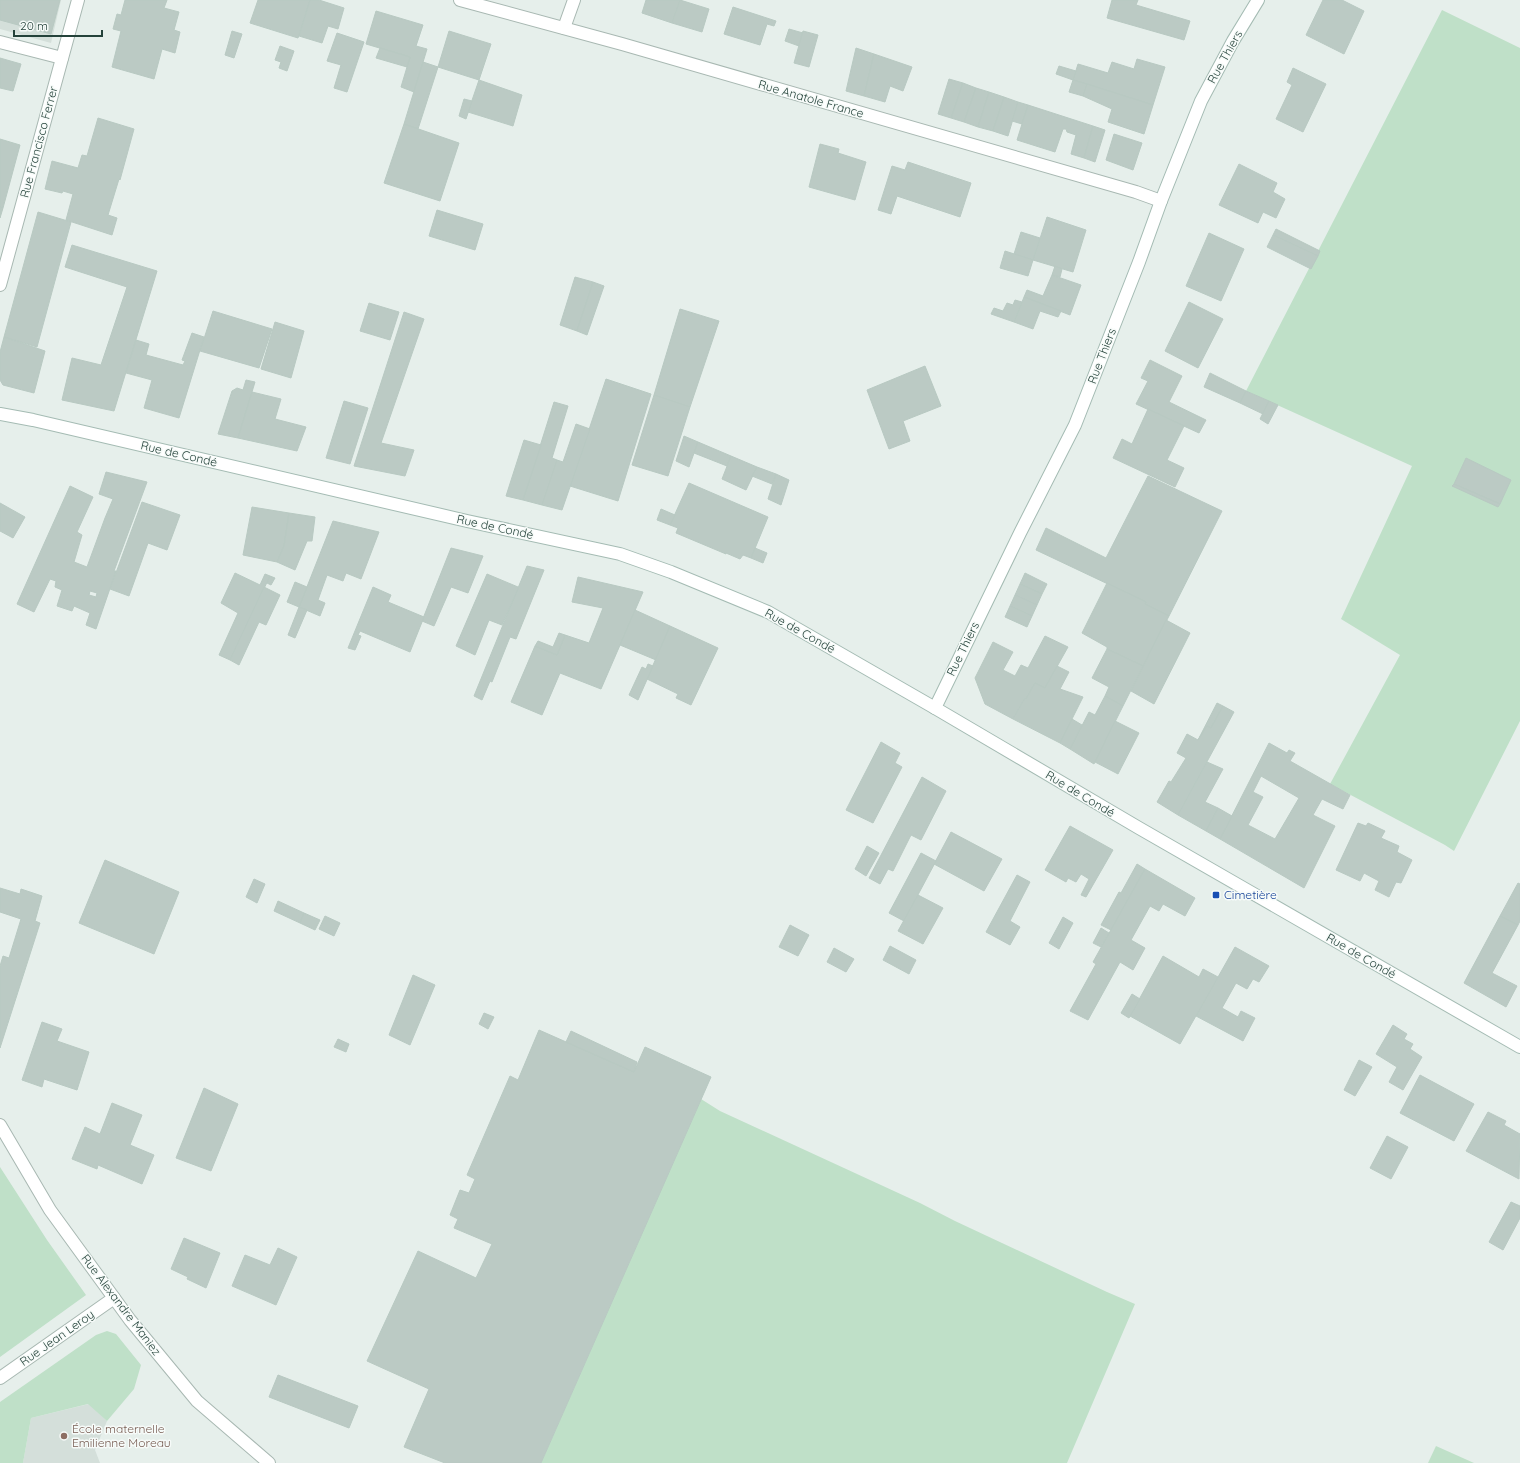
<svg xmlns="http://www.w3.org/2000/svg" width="1520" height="1463" font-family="Quicksand,sans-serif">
  <rect width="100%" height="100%" fill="#e6efeb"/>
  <g fill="#d4dfda">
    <path d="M0 0H61L51 43 0 29Z"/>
    <path d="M89 1404 107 1421 95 1450 100 1463H23L31 1418Z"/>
  </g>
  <g fill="#bfe0c8">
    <path d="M1442 10 1520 48V721L1454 851 1445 845 1330 784 1400 655 1341 619 1412 466 1246 391Z"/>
    <path d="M701 1099 720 1111 920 1203 955 1221 1107 1292 1135 1304 1067 1463H541Z"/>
    <path d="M0 1167 47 1240 86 1295 0 1357Z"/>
    <path d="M107 1331 116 1334 141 1365 134 1389 107 1421 88 1404 31 1418 23 1463H0V1402L96 1335Z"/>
    <path d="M1436 1446 1474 1463H1428Z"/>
  </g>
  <g fill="#bbcac4" stroke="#b8c9c2" fill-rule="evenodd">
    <path d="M0 0H60L51 34 0 20Z"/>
    <path d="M125 0H167L164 8 179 12 174 30 180 32 175 53 162 49 154 79 112 67 121 31 113 29 117 14 121 15Z"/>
    <path d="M258 0H310L298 38 250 23Z"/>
    <path d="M310 0H319L344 8 338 29 328 26 322 43 299 36Z"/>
    <path d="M646 0H680L672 23 642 13Z"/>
    <path d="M680 0 709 9 702 32 672 23Z"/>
    <path d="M1112 0H1138L1136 5 1190 21 1184 40 1107 18Z"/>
    <path d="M1323 0H1342L1364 11 1344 54 1306 35Z"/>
    <path d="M733 7 776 21 774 26 767 24 760 45 724 34Z"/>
    <path d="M376 11 423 25 416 46 427 49 414 92 401 87 410 57 366 44Z"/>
    <path d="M789 29 803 33 799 46 785 41Z"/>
    <path d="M232 31 242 34 234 58 225 55Z"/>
    <path d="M449 31 491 44 479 80 438 67Z"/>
    <path d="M803 31 818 35 809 67 794 63Z"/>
    <path d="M337 33 364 42 347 92 334 88 341 65 327 61Z"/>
    <path d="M280 46 294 51 287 71 279 68 281 62 275 60Z"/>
    <path d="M380 48 410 57 407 67 376 58Z"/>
    <path d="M856 48 874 54 864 96 846 91Z"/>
    <path d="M874 54 912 67 903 91 890 86 885 102 864 96Z"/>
    <path d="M0 58 21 64 13 91 0 88Z"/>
    <path d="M1137 59 1165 67 1153 105 1073 80 1078 64 1108 73 1112 62 1134 69Z"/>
    <path d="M423 62 438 67 418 129 404 124Z"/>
    <path d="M1059 66 1076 71 1073 80 1056 74Z"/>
    <path d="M1293 68 1326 84 1303 132 1276 119 1292 85 1287 82Z"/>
    <path d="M949 79 963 83 951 118 938 114Z"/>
    <path d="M479 80 522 95 513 126 468 112Z"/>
    <path d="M1073 80 1087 84 1083 96 1069 92Z"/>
    <path d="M963 83 976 88 964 122 951 118Z"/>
    <path d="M1087 84 1153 105 1144 134 1108 122 1112 109 1083 96Z"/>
    <path d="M976 88 989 92 978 127 964 122Z"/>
    <path d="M989 92 1004 97 993 131 978 127Z"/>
    <path d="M1004 97 1018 102 1008 136 993 131Z"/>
    <path d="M464 99 472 101 466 119 459 116Z"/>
    <path d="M1018 102 1028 105 1022 124 1012 121Z"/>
    <path d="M1028 105 1093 126 1084 158 1071 154 1076 135 1067 132 1066 129H1063L1055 152 1017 140Z"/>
    <path d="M98 118 134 129 120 180 119 179 108 215 117 218 112 235 66 220 73 194 63 191 62 193 45 189 52 161 78 168 82 155 87 156Z"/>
    <path d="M404 124 459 143 440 201 384 183Z"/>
    <path d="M1093 126 1105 130 1095 162 1084 158Z"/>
    <path d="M1114 134 1142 143 1133 170 1106 160Z"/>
    <path d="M0 139 20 145 3 208 0 207Z"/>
    <path d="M820 144 839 149 838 153 866 162 855 200 809 187Z"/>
    <path d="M908 162 971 183 960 217 897 196 891 214 878 210 892 166 905 170Z"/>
    <path d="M1239 164 1277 183 1273 192 1285 199 1276 218 1263 212 1258 223 1219 205Z"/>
    <path d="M0 207 3 208 0 218Z"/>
    <path d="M437 210 483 224 475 250 429 236Z"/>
    <path d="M38 212 71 222 37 347 4 337Z"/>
    <path d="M1047 217 1086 230 1073 272 1033 260Z"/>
    <path d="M1276 229 1320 251 1318 256 1273 235Z"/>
    <path d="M1021 232 1040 238 1033 260 1014 254Z"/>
    <path d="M1209 233 1244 249 1221 301 1186 286Z"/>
    <path d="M1273 235 1318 256 1311 269 1267 247Z"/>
    <path d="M72 245 157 271 114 411 62 400 72 358 101 365 127 287 65 267Z"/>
    <path d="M1005 251 1033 260 1028 276 1000 268Z"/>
    <path d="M1055 266 1062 269 1060 277 1052 275Z"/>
    <path d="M1052 275 1081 285 1070 315 1024 297 1027 290 1043 296Z"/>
    <path d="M575 277 593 282 577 331 560 325Z"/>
    <path d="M593 282 604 286 587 335 577 331Z"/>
    <path d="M1024 297 1061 311 1058 317 1040 311 1033 329 1014 322Z"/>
    <path d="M1015 300 1022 302 1014 322 991 314 994 308 1003 311 1007 303 1013 305Z"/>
    <path d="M1189 302 1223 319 1198 368 1165 351Z"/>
    <path d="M369 303 399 312 390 340 360 331Z"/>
    <path d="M680 309 719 321 690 407 654 395Z"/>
    <path d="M213 311 272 329 259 368 200 351Z"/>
    <path d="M404 312 424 319 381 443 414 450 405 476 354 466Z"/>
    <path d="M275 322 304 331 291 378 261 369Z"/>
    <path d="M192 333 204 337 179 418 144 408 152 380 126 373 136 340 149 344 146 355 183 365 185 361 182 360Z"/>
    <path d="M4 337 45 351 34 393 3 385 0 380V352Z"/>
    <path d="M1150 360 1182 376 1169 402 1206 420 1199 433 1136 404 1148 381 1141 378Z"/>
    <path d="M925 366 941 406 903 421 910 441 889 449 867 390Z"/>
    <path d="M1210 373 1246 391 1240 403 1204 387Z"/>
    <path d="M606 379 651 394 618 501 570 486Z"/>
    <path d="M246 380 255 382 238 438 218 434 232 391 237 388 243 390Z"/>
    <path d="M1246 391 1269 401 1263 414 1240 403Z"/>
    <path d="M252 392 281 399 275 419 306 427 297 451 238 438Z"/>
    <path d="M654 395 690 407 668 476 632 465Z"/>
    <path d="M344 401 368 408 350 464 326 458Z"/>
    <path d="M1269 401 1278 405 1268 424 1260 419Z"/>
    <path d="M554 402 568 406 552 458 557 460 542 505 523 500Z"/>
    <path d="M1148 409 1184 426 1167 460 1184 468 1175 487 1113 458 1122 439 1132 444Z"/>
    <path d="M576 424 590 429 562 510 542 505 557 460 563 462Z"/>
    <path d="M684 436 698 442 689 467 676 461Z"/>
    <path d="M524 440 541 445 523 500 506 496Z"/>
    <path d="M698 442 731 456 727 466 694 453Z"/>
    <path d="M731 456 757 467 746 490 722 479Z"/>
    <path d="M1466 458 1511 480 1500 504 1454 484Z"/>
    <path d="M757 467 776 474 772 484 752 476Z"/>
    <path d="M106 472 147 482 114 571H116L96 629 86 625 90 613 74 606 72 611 57 606 62 590 55 587 56 581 50 579 34 612 17 604 70 486 93 497 77 532 82 535 74 562 87 567 105 518 113 499 99 494ZM90 591 97 593 96 597 89 595Z"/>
    <path d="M776 474 789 480 781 505 768 499Z"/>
    <path d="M1148 476 1222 511 1169 616 1145 604 1146 602 1036 550 1046 528 1106 558Z"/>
    <path d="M689 483 768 517 751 558 743 555 740 559 726 553V554L676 533 678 528 670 525Z"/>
    <path d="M1454 484 1500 504 1498 507 1452 486Z"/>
    <path d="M142 502 180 515 167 550 148 543 129 596 110 589Z"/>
    <path d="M0 503 25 517 13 538 0 531Z"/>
    <path d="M252 507 289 513 284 546 277 562 243 555Z"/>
    <path d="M661 509 675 515 670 525 657 520Z"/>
    <path d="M289 513 315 517 312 541H307L295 570 277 562 284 546Z"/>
    <path d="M333 521 379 532 361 579 346 573 343 581 327 575 318 600 325 603 320 616 299 607Z"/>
    <path d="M451 548 483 556 468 593 451 587 434 626 422 621Z"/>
    <path d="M755 548 767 553 763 563 751 558Z"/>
    <path d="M527 566 544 570 516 639 510 637 492 682 490 681 482 700 474 696Z"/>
    <path d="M235 573 260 585 265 574 270 576 230 660 219 655 238 613 221 603Z"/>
    <path d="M1025 573 1047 584 1042 594 1020 584Z"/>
    <path d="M487 574 518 587V589L502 625 489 620 475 655 456 646Z"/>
    <path d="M270 576 275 578 271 585 267 583Z"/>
    <path d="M578 577 643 592 601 689 560 673 542 715 511 702 535 646 557 655 565 635 589 643 603 608 572 602Z"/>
    <path d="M295 582 307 587 299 607 287 602Z"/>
    <path d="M1107 583 1146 602 1145 604 1169 616 1143 666 1107 649V647L1082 633Z"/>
    <path d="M1020 584 1042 594 1037 605 1015 595Z"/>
    <path d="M264 587 280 595 266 625 259 622 239 665 230 660Z"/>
    <path d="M373 587 391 595 388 602 424 617 410 652 360 631 358 635 361 636 355 650 348 648Z"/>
    <path d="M1015 595 1037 605 1032 616 1010 606Z"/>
    <path d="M1010 606 1032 616 1027 627 1005 617Z"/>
    <path d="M299 607 307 610 295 638 288 635Z"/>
    <path d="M635 610 670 626 656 660 620 645Z"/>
    <path d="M1166 620 1190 633 1154 704 1131 691Z"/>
    <path d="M670 626 718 648 691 705 676 698 678 694 647 679Z"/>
    <path d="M559 633 565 635 557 655 535 646 538 641 553 647Z"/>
    <path d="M1045 636 1068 647 1045 688 1035 683 1026 699 1025 698 1013 719 985 704 975 678 993 642 1013 652 1003 670 1015 676 1021 665 1028 668Z"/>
    <path d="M1107 649 1143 666 1123 706 1105 696 1109 687 1092 678Z"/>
    <path d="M648 664 653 666 638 700 629 695 642 667 646 669Z"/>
    <path d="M1057 666 1069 672 1060 689 1083 697 1060 743 1013 719 1025 698 1026 699 1035 683 1045 688Z"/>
    <path d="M1105 696 1123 706 1094 764 1070 749 1089 712 1095 715Z"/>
    <path d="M1217 703 1223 706 1211 728 1207 726 1198 740Z"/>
    <path d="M1223 706 1234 712 1178 815 1157 802 1169 781 1171 782 1186 758 1177 753 1187 734 1198 740 1207 726 1211 728Z"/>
    <path d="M1072 719 1082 725 1070 749 1060 743Z"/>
    <path d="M1115 721 1139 733 1118 774 1095 762Z"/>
    <path d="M881 742 900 753 895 763 902 767 873 823 846 810Z"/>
    <path d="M1269 743 1287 753 1289 750 1295 753 1290 761 1350 795 1343 809 1322 799 1313 815 1335 826 1304 888 1220 839ZM1261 776 1299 798 1275 839 1248 825 1263 797 1253 792Z"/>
    <path d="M1207 762 1223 769 1205 802 1218 808 1206 831 1178 815Z"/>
    <path d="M922 777 946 791 921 840 911 835 893 871 888 869 880 884 869 878Z"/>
    <path d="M1218 808 1232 816 1220 839 1206 831Z"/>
    <path d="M1358 823 1366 826 1368 823 1385 831 1381 838 1399 846 1397 852 1412 860 1401 883 1396 882 1389 897 1375 890 1379 881 1364 873 1360 881 1336 870Z"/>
    <path d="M1070 826 1113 850 1086 897 1081 895 1089 879 1081 874 1076 882 1068 878 1066 882 1045 870Z"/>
    <path d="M951 832 1002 859 984 891 934 864Z"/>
    <path d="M867 846 879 853 866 876 855 869Z"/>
    <path d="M921 853 936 861 904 921 889 913Z"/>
    <path d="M105 860 179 892 154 954 79 923Z"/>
    <path d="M1137 864 1145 869 1111 930 1101 925 1119 892 1121 893Z"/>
    <path d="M1145 869 1195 898 1185 916 1163 904 1159 911 1150 906 1131 940 1145 948 1133 970 1120 962 1088 1020 1070 1011 1096 964 1093 962Z"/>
    <path d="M1017 875 1030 882 1010 921 1020 927 1010 945 986 932Z"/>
    <path d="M254 879 265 884 257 903 246 897Z"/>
    <path d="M1518 883 1520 884V921L1518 925 1500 916Z"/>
    <path d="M0 888 20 894 21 889 42 896 35 921 40 923 0 1048V966L3 956 9 958 21 919 0 912Z"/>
    <path d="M918 895 943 908 923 944 898 931Z"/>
    <path d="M278 901 304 913 300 923 274 911Z"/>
    <path d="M304 913 320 920 315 930 300 923Z"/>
    <path d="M325 916 340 923 334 936 319 929Z"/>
    <path d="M1500 916 1518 925 1492 973 1517 986 1506 1007 1464 983Z"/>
    <path d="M1063 917 1073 923 1059 949 1049 943Z"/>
    <path d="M790 925 809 935 798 956 779 947Z"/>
    <path d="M1101 928 1109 933 1101 947 1093 943Z"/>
    <path d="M890 946 916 960 909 974 883 960Z"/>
    <path d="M1235 947 1269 966 1259 982 1253 979 1247 989 1236 983 1222 1008 1238 1017 1241 1011 1255 1018 1243 1041 1196 1016Z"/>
    <path d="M834 948 854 959 846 972 827 962Z"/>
    <path d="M1163 956 1199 977 1203 969 1218 977 1180 1044 1130 1016Z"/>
    <path d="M413 975 435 985 410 1045 389 1035Z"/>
    <path d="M1132 994 1140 999 1129 1018 1121 1013Z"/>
    <path d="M484 1013 494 1017 488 1029 479 1024Z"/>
    <path d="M42 1022 62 1029 57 1041 89 1052 77 1090 44 1079 42 1087 22 1080Z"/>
    <path d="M1393 1025 1407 1034 1404 1039 1413 1044 1410 1049 1422 1057 1403 1090 1389 1082 1397 1067 1376 1054Z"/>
    <path d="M539 1030 634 1072 645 1047 711 1077 541 1463H445L404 1447 429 1389 367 1361 418 1251 476 1278 492 1244 454 1228 458 1219 450 1215 460 1190 469 1193 475 1179 467 1175 510 1076 518 1080Z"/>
    <path d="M571 1031 637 1062 634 1072 566 1042Z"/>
    <path d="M338 1039 349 1044 346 1052 334 1047Z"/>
    <path d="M1359 1060 1372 1067 1355 1096 1344 1090Z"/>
    <path d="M1420 1075 1474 1104 1454 1141 1400 1113Z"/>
    <path d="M204 1088 238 1104 211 1171 176 1158Z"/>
    <path d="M112 1103 142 1115 130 1145 154 1155 142 1184 98 1165 97 1169 72 1159 85 1127 100 1134Z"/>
    <path d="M1488 1112 1506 1121 1504 1125 1520 1134 1519 1179 1466 1151Z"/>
    <path d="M1387 1136 1408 1147 1391 1179 1370 1168Z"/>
    <path d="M1511 1202 1520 1206V1218L1503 1250 1489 1242Z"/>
    <path d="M184 1238 220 1253 206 1288 187 1279 188 1277 171 1269Z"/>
    <path d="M278 1248 297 1257 276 1305 232 1286 245 1255 270 1265Z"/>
    <path d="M278 1375 358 1406 349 1428 269 1397Z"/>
  </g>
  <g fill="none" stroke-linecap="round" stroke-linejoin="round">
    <defs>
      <g id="street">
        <path d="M460 0 622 44 1136 192 1161 201"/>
        <path d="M564 28 574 0"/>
        <path d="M0 42 62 58"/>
        <path d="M0 285 78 0"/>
        <path d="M0 1125 50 1210 130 1320 197 1401 269 1463"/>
        <path d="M0 1378 114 1298"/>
      </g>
      <g id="secondary">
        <path d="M0 414 33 420 467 521 620 554 671 572 768 612 935 708 1139 828 1520 1047"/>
        <path d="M935 708 1020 533 1075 425 1139 262 1161 201 1201 101 1233 41 1258 0"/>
      </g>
    </defs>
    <use href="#street" stroke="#a8b8b2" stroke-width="14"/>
    <use href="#secondary" stroke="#a4bbb3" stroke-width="14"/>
    <use href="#street" stroke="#fff" stroke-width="12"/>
    <use href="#secondary" stroke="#fff" stroke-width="12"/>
  </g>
  <rect fill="#1a4fb4" stroke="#f7fbf9" stroke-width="1.5" x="1212" y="891" width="8" height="8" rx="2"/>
  <circle fill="#8d6e63" stroke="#f7fbf9" stroke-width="1.5" cx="64" cy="1436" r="4"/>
  <g text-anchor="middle" stroke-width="3" stroke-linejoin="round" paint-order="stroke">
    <g font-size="12" fill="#24423a" stroke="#f7fbf9">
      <text transform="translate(1225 57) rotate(-61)" y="4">Rue Thiers</text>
      <text transform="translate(811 99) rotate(16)" y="4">Rue Anatole France</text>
      <text transform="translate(39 142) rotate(-75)" y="4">Rue Francisco Ferrer</text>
      <text transform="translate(1102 356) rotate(-69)" y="4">Rue Thiers</text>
      <text transform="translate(179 454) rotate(13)" y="4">Rue de Condé</text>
      <text transform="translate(495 527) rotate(12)" y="4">Rue de Condé</text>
      <text transform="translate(800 631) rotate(29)" y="4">Rue de Condé</text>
      <text transform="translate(963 649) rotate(-64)" y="4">Rue Thiers</text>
      <text transform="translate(1080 794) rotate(31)" y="4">Rue de Condé</text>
      <text transform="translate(1361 956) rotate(30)" y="4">Rue de Condé</text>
      <text transform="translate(121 1305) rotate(53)" y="4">Rue Alexandre Maniez</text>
      <text transform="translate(57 1338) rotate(-35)" y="4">Rue Jean Leroy</text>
    </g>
    <g font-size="12" fill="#164399" stroke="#f7fbf9" text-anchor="start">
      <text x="1224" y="899">Cimetière</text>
    </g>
    <g font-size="12" fill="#785e54" stroke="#f7fbf9" text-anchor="start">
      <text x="72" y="1433">École maternelle<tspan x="72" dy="14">Emilienne Moreau</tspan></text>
    </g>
  </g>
  <path d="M14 30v6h88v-6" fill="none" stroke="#24423a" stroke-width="2"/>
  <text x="20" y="30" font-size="12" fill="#24423a" stroke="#f7fbf9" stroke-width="3" paint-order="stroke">20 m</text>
</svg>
